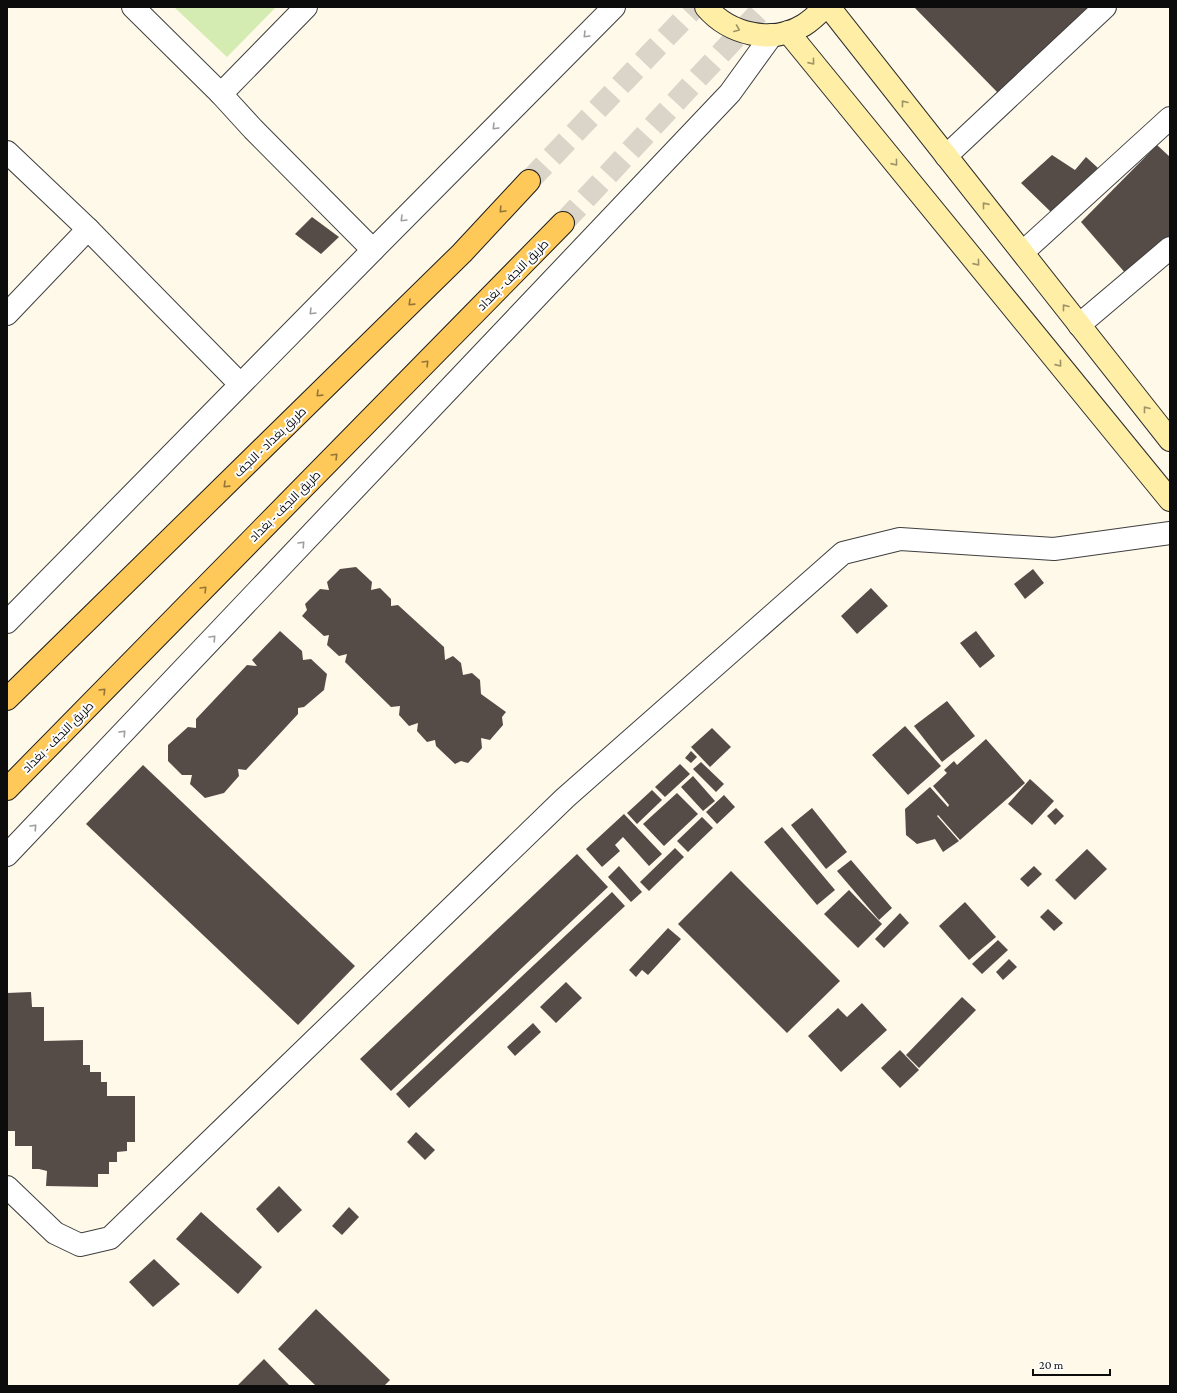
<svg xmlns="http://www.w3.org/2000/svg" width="1177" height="1393" font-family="'Crimson Pro',Cairo,serif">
  <rect width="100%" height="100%" fill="#fff9ea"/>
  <path fill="#d4ebb2" d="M174 7H276L227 57Z"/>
  <g fill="#554b47">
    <path d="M914 7H1092L1000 95Z"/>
    <path d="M1157 145 1170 157V240L1127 275 1081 222Z"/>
    <path d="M1052 155 1075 170 1086 157 1098 168 1051 212 1021 183Z"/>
    <path d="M312 217 339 237 321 254 295 234Z"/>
    <path d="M356 567 372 582 371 590 380 588 391 599V606L398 605 444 647 445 660 453 656 461 663 463 675 472 673 480 680 481 694 506 712 502 717 503 725 490 740 481 738 482 748 468 763 461 761 455 764 436 746 435 740 427 742 417 731 418 723 409 726 399 715 400 706 391 707 345 662 347 654 339 656 327 645 329 635 324 636 302 616 307 610 305 604 320 589 329 590 327 582 340 569Z"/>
    <path d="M1033 569 1044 583 1025 599 1014 584Z"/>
    <path d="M871 588 888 606 857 634 841 616Z"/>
    <path d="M280 631 302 651 303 660 311 659 327 674 324 690 304 707 298 708V714L246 770 238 769 239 776 224 793 205 798 190 784 192 775H182L168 761V745L188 727 196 728V719L247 665 257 666 252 660Z"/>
    <path d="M976 631 995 656 980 668 960 643Z"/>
    <path d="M947 701 975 736 942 762 914 726Z"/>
    <path d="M905 726 941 766 908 795 872 755Z"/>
    <path d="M712 728 731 747 710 767 691 747Z"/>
    <path d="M986 739 1025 783 960 840 938 815 937 816 959 841 943 852 935 839 917 844 906 835 905 809 930 787 948 807 949 805 933 786 947 773 944 770 954 761 957 765Z"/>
    <path d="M691 751 697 757 691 763 685 758Z"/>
    <path d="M701 762 724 784 716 792 693 769Z"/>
    <path d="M680 764 690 774 665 797 655 787Z"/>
    <path d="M143 765 355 966 298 1025 86 824Z"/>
    <path d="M693 776 715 801 703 811 681 787Z"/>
    <path d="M1030 779 1054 801 1032 825 1008 804Z"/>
    <path d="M652 790 662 800 637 824 627 813Z"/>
    <path d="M677 793 698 814 664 846 643 824Z"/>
    <path d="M724 795 735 807 717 824 706 812Z"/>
    <path d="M812 808 847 852 826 869 791 825Z"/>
    <path d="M1056 808 1064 816 1055 825 1047 816Z"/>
    <path d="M624 814 662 854 649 866 623 837 615 845 620 851 602 867 586 849Z"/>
    <path d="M702 817 713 828 688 852 677 841Z"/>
    <path d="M782 827 835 890 817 905 764 842Z"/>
    <path d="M675 848 684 857 649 891 640 882Z"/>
    <path d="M1087 849 1107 869 1075 900 1055 880Z"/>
    <path d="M577 854 608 887 391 1091 360 1059Z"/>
    <path d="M851 860 892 908 879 920 837 871Z"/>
    <path d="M619 866 642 892 631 902 608 877Z"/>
    <path d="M1034 866 1042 874 1028 887 1020 879Z"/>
    <path d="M731 871 840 981 787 1033 678 924Z"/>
    <path d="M849 890 882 924 858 948 824 914Z"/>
    <path d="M612 892 625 906 409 1108 396 1094Z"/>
    <path d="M965 902 996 937 969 960 939 926Z"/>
    <path d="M1048 909 1063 923 1054 931 1040 917Z"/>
    <path d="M900 913 909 923 884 948 875 939Z"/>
    <path d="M668 928 681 939 648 975 642 970 636 977 629 970Z"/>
    <path d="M998 940 1008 950 982 974 972 964Z"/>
    <path d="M1009 959 1017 967 1003 980 996 972Z"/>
    <path d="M566 982 582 998 556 1023 540 1007Z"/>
    <path d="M31 992 32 1007H44V1041L83 1040V1065H90V1072H101V1082H107V1096H135V1142H127V1151L117 1152V1162H109V1174H98V1187L46 1186 47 1171 39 1169H32V1146H15V1131H7V993Z"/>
    <path d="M962 997 976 1010 919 1068 906 1055Z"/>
    <path d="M862 1003 887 1030 841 1072 808 1036 838 1008 847 1017Z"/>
    <path d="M533 1023 541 1032 515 1056 507 1047Z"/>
    <path d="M900 1050 919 1070 900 1088 881 1068Z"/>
    <path d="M416 1132 435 1150 425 1160 407 1142Z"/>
    <path d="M279 1186 302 1210 278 1233 256 1209Z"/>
    <path d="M349 1207 359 1217 342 1235 332 1226Z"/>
    <path d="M201 1212 262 1267 238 1294 176 1239Z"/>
    <path d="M154 1259 180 1284 153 1307 129 1282Z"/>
    <path d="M316 1309 390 1380 384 1386H316L278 1349Z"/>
    <path d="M264 1359 290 1386H237Z"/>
  </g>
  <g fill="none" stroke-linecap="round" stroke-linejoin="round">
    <g stroke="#dbd5c9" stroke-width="22" stroke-dasharray="22 11" stroke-linecap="butt">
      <path d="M529 181 695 7"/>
      <path d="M563 223 764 7"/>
    </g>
    <defs>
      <g id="minor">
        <path d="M133 7 221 94 253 129 373 250"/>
        <path d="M221 94 306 7"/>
        <path d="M7 152 88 229 240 384"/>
        <path d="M946 156 1105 7"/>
        <path d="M1023 252 1170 118"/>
        <path d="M7 314 88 229"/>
        <path d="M1079 325 1170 248"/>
        <path d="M7 622 373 250 614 7"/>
        <path d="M7 855 730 93 772 35"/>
        <path d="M7 1187 55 1233 80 1245 110 1238 565 798 843 553 900 539 1054 549 1170 533"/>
      </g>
      <g id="secondary">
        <path d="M706 7C729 34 772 45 804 25 812 20 818 14 825 7"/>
        <path d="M829 7 1170 440"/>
        <path d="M788 32 1170 500"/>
      </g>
      <g id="primary">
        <path d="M7 699 462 253 529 181"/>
        <path d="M7 789 563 223"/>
      </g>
    </defs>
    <use href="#minor" stroke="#3f3f3f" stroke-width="24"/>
    <use href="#secondary" stroke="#2e2e2e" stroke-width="24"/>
    <use href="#primary" stroke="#1d1d1d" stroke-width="24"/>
    <use href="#minor" stroke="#fff" stroke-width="22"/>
    <use href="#secondary" stroke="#ffeea5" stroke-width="22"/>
    <use href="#primary" stroke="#ffc95a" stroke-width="22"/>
  </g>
  <defs><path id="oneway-chevron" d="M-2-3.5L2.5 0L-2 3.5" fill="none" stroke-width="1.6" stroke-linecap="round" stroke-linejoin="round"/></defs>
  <g stroke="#9e9468">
    <use href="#oneway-chevron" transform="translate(737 29) rotate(22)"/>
    <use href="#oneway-chevron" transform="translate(812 62) rotate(51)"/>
    <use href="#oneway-chevron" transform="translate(904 103) rotate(-128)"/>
    <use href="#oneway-chevron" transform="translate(895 163) rotate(51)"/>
    <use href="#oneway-chevron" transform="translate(985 205) rotate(-129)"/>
    <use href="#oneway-chevron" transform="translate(977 263) rotate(51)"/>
    <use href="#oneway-chevron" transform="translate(1065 307) rotate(-128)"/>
    <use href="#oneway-chevron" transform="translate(1059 364) rotate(51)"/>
    <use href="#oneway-chevron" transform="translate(1146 409) rotate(-128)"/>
  </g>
  <g stroke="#9e9e9e">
    <use href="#oneway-chevron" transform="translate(586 35) rotate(135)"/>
    <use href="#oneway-chevron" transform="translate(495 127) rotate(135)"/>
    <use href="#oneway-chevron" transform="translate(403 219) rotate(135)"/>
    <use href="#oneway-chevron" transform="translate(312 312) rotate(135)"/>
    <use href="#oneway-chevron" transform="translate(302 544) rotate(-47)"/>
    <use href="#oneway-chevron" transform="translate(213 638) rotate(-47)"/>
    <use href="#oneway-chevron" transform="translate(123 733) rotate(-47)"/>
    <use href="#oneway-chevron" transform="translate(34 827) rotate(-47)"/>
  </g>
  <g stroke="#927437">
    <use href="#oneway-chevron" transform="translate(502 210) rotate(133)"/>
    <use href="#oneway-chevron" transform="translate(411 303) rotate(136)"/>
    <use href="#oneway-chevron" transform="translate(426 363) rotate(-45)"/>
    <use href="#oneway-chevron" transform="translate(319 394) rotate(136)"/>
    <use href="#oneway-chevron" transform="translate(335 456) rotate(-45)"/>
    <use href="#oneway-chevron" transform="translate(226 485) rotate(136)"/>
    <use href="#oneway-chevron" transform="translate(204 589) rotate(-45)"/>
    <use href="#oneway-chevron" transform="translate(103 691) rotate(-45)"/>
  </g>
  <g text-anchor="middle" stroke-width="4" stroke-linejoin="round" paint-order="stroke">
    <g font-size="12" fill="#0c0c0c" stroke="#fff">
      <text transform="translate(513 275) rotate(-45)" y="4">طريق النجف - بغداد</text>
      <text transform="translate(270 442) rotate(-44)" y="4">طريق بغداد - النجف</text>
      <text transform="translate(285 506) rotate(-45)" y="4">طريق النجف - بغداد</text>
      <text transform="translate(58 737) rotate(-45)" y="4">طريق النجف - بغداد</text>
    </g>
  </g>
  <rect width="1177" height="1393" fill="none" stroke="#0c0c0c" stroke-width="16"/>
  <path d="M1033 1369v6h77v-6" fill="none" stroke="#0c0c0c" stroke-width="2"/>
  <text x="1039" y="1369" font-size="12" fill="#0c0c0c" stroke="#ffffff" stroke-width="3" paint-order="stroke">20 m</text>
</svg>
